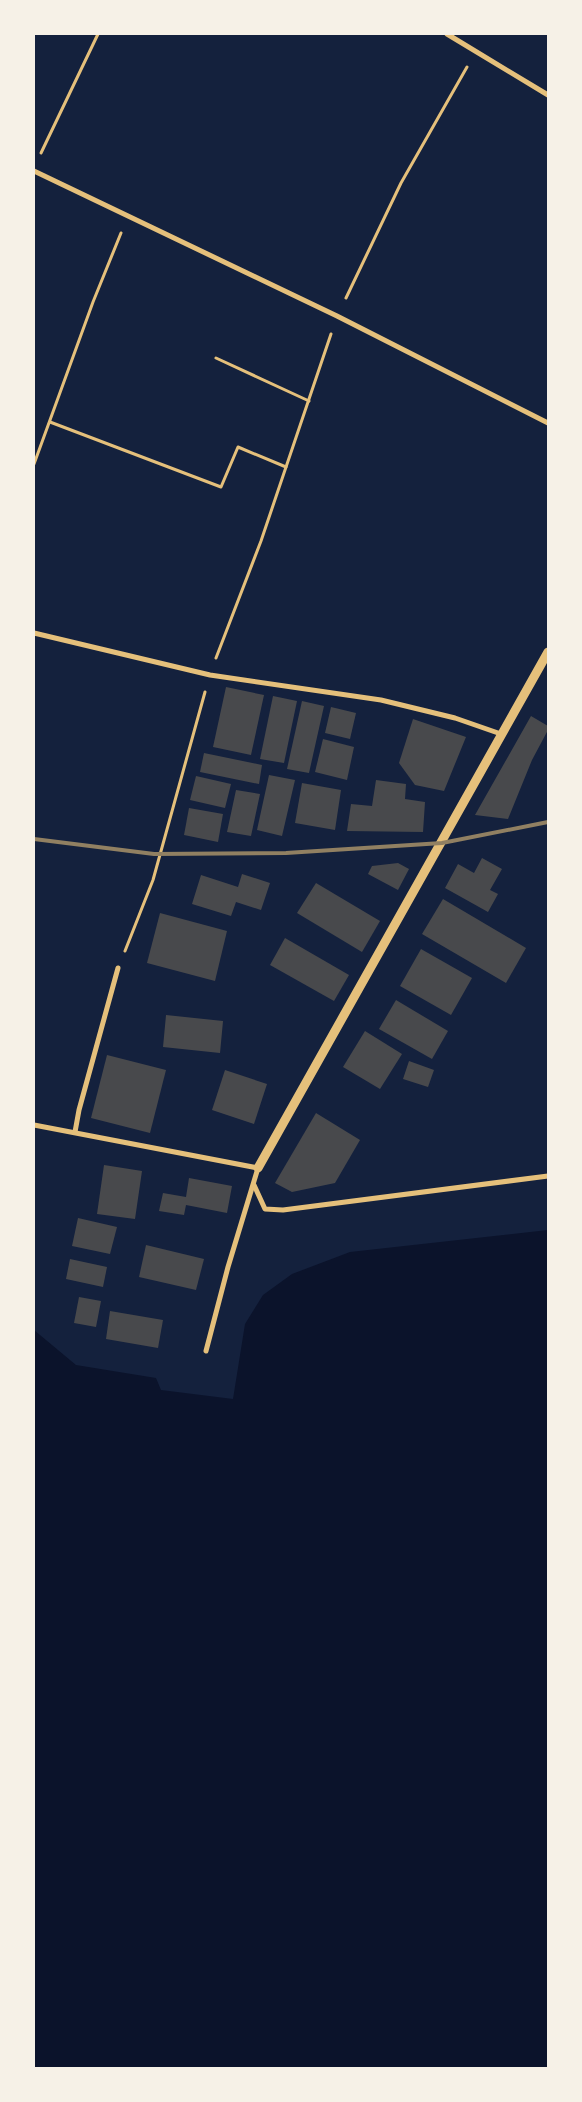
<svg xmlns="http://www.w3.org/2000/svg" width="582" height="2102" font-family="Rubik,sans-serif">
  <rect width="100%" height="100%" fill="#14213d"/>
  <path fill="#0b132b" d="M548 1230V2068H34V1330L76 1365 156 1378 161 1390 233 1399 245 1324 263 1295 292 1274 350 1252Z"/>
  <g fill="#48494c">
    <path d="M226 687 264 695 251 755 213 747Z"/>
    <path d="M273 696 297 701 284 763 260 759Z"/>
    <path d="M302 701 324 706 309 773 287 769Z"/>
    <path d="M331 707 356 713 350 739 325 733Z"/>
    <path d="M531 716 548 726V730L532 760 508 819 475 815Z"/>
    <path d="M413 719 466 737 444 791 415 785 399 763Z"/>
    <path d="M323 739 354 747 347 780 315 772Z"/>
    <path d="M204 753 262 765 259 784 200 772Z"/>
    <path d="M269 775 295 780 282 836 257 830Z"/>
    <path d="M196 776 231 784 225 808 190 800Z"/>
    <path d="M376 780 406 784 405 799 425 802 423 832 347 831 351 804 372 806Z"/>
    <path d="M302 783 341 790 335 830 295 823Z"/>
    <path d="M236 790 260 794 251 836 227 832Z"/>
    <path d="M189 808 223 814 218 842 184 835Z"/>
    <path d="M482 858 502 869 490 890 498 894 488 912 445 888 458 864 474 873Z"/>
    <path d="M398 863 409 869 398 890 368 874 372 866Z"/>
    <path d="M242 874 270 883 261 910 236 902 231 916 192 904 201 875 238 887Z"/>
    <path d="M316 883 380 921 362 952 297 913Z"/>
    <path d="M443 899 526 948 506 983 422 934Z"/>
    <path d="M160 913 227 931 215 981 147 963Z"/>
    <path d="M285 938 349 975 334 1001 270 965Z"/>
    <path d="M421 949 472 978 451 1015 400 986Z"/>
    <path d="M396 1000 448 1031 432 1059 379 1029Z"/>
    <path d="M166 1015 223 1021 220 1053 163 1047Z"/>
    <path d="M365 1031 402 1054 380 1089 343 1067Z"/>
    <path d="M107 1055 166 1070 150 1133 91 1118Z"/>
    <path d="M409 1061 434 1070 428 1087 403 1079Z"/>
    <path d="M225 1070 267 1084 254 1124 212 1110Z"/>
    <path d="M316 1113 360 1140 335 1183 292 1192 275 1183Z"/>
    <path d="M104 1165 142 1171 135 1219 97 1214Z"/>
    <path d="M189 1178 232 1186 227 1213 186 1205 184 1215 159 1211 163 1193 186 1197Z"/>
    <path d="M78 1218 117 1227 110 1254 72 1246Z"/>
    <path d="M146 1245 204 1259 196 1290 139 1277Z"/>
    <path d="M70 1259 107 1267 103 1287 66 1279Z"/>
    <path d="M79 1297 101 1301 96 1327 74 1323Z"/>
    <path d="M110 1311 163 1320 158 1348 106 1339Z"/>
  </g>
  <g fill="none" stroke-linecap="round" stroke-linejoin="round">
    <g stroke="#e5c07b" stroke-width="3">
      <path d="M41 153 98 34"/>
      <path d="M346 298 401 183 467 67"/>
      <path d="M216 358 309 401"/>
      <path d="M50 422 221 487 238 447 286 467"/>
      <path d="M34 464 93 302 121 233"/>
      <path d="M216 658 261 541 331 334"/>
      <path d="M125 951 153 880 205 692"/>
    </g>
    <g stroke="#e5c07b" stroke-width="5">
      <path d="M447 34 548 95"/>
      <path d="M34 171 337 316 548 423"/>
      <path d="M34 633 210 675 381 700 455 718 501 734"/>
      <path d="M34 1125 258 1168 228 1267 206 1351"/>
      <path d="M75 1132 79 1110 118 968"/>
      <path d="M254 1185 265 1209 283 1210 548 1176"/>
    </g>
    <path stroke="#e5c07b" stroke-width="9" d="M258 1168 548 652"/>
    <path stroke="#918062" stroke-width="4" d="M34 839 154 854 286 853 442 843 548 822"/>
  </g>
  <rect width="582" height="2102" fill="none" stroke="#f6f1e7" stroke-width="70"/>
</svg>
